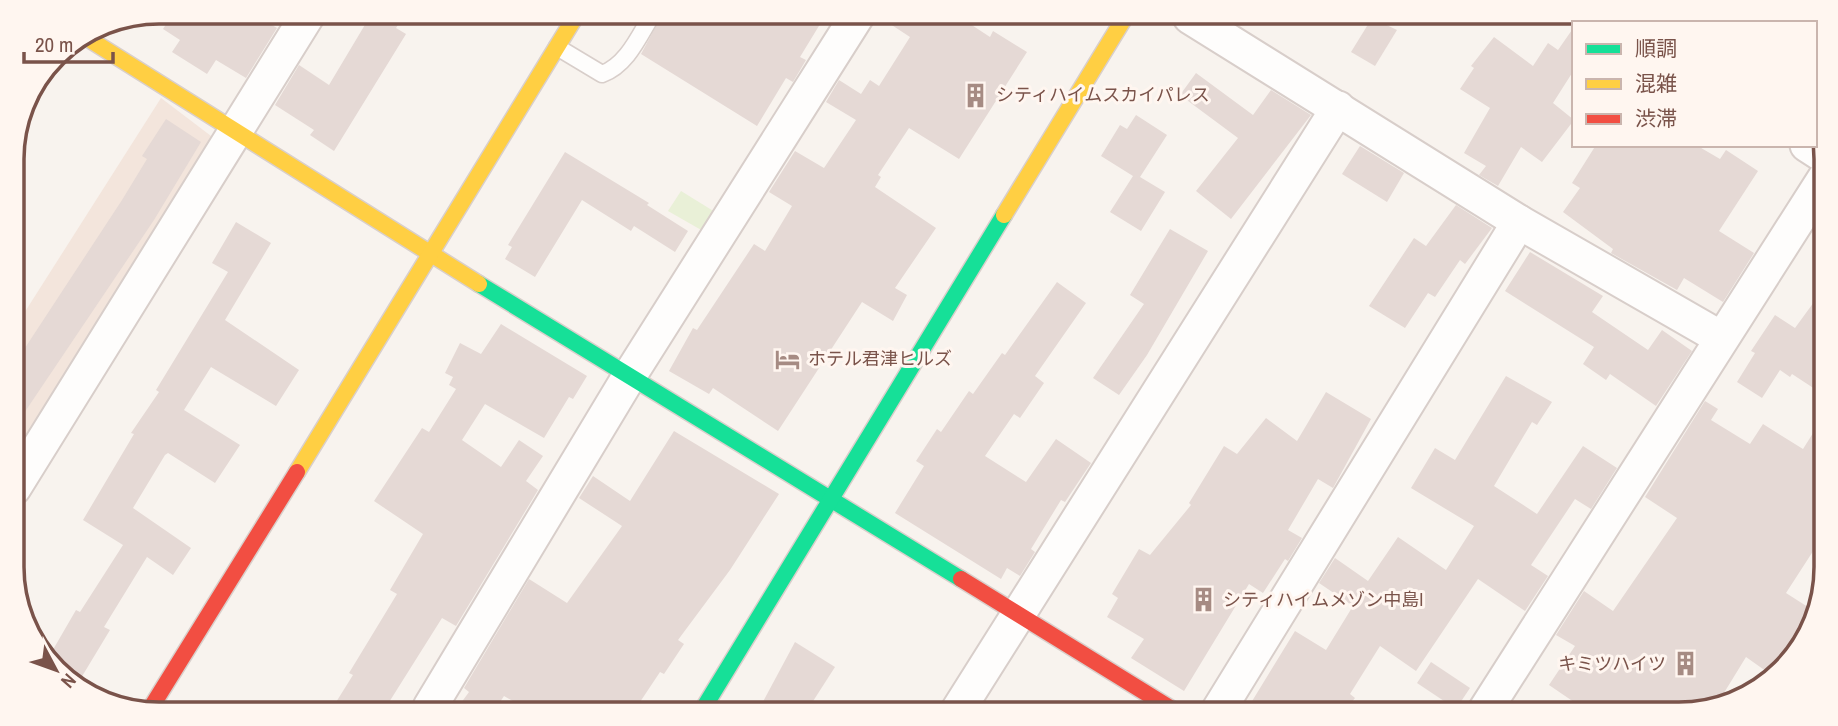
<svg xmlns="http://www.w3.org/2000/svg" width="1838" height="726" font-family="'Archivo Narrow','Noto Sans JP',sans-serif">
  <rect width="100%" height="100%" fill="#f8f3ee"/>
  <path fill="#f3e5dc" d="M161 98 215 139 14 470V329Z"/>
  <path fill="#e9f0d7" d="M681 191 715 212 703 231 668 211Z"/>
  <g fill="#e5d9d5">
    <path d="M174 12 220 13 240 25 248 13H280L272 25 277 28 246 78 216 60 207 74 172 52 180 40 163 29Z"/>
    <path d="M372 13H405L396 28 406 34 334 151 310 135 314 130 275 105 299 65 329 85Z"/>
    <path d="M662 15 825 16 800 57 806 60 793 82 786 78 757 126 641 54Z"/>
    <path d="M878 16H958L990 37 993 31 1027 52 959 159 909 128 878 175 881 177 875 187 936 228 895 288 907 295 893 321 862 302 778 431 713 388 709 394 669 371 693 328 697 330 754 244 765 251 792 206 769 192 795 151 824 168 856 120 826 102 839 80 861 94 870 80 879 86 910 37Z"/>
    <path d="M1372 18 1397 30 1375 66 1351 52Z"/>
    <path d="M1574 27V70L1553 103 1574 120 1542 162 1521 147 1498 186 1479 175 1486 166 1464 153 1490 108 1460 89 1474 68 1471 66 1494 37 1533 66 1548 43 1558 50Z"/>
    <path d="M1196 73 1253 115 1271 90 1311 115 1231 219 1196 191 1238 138 1180 95Z"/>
    <path d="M1136 115 1167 135 1140 177 1165 192 1141 231 1110 212 1133 176 1101 156 1120 125 1127 129Z"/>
    <path d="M166 119 201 142 154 220 14 428V345L23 351 122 200 147 159 142 156Z"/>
    <path d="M1596 145H1696L1720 159 1726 150 1758 171 1719 231 1754 253 1723 302 1684 278 1677 290 1611 253 1613 249 1563 212 1580 188 1572 183Z"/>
    <path d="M1360 146 1404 173 1387 202 1342 174Z"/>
    <path d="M565 152 649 203 647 205 688 231 675 252 634 226 631 231 582 200 535 277 505 259 512 247 508 245Z"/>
    <path d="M1456 205 1492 228 1465 264 1460 260 1435 297 1428 293 1405 328 1369 306 1414 238 1426 246Z"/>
    <path d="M236 222 271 243 225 320 299 370 276 406 211 367 184 410 240 445 215 483 168 453 165 455 133 508 191 548 173 575 147 557 104 627 110 630 78 683 47 660 76 610 80 612 123 545 83 520 134 434 131 433 159 392 156 390 228 272 212 263Z"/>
    <path d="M1170 229 1208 251 1147 355 1119 395 1093 378 1144 304 1130 295Z"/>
    <path d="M1530 252 1603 296 1592 312 1648 350 1662 330 1692 351 1656 406 1610 374 1606 380 1583 364 1594 347 1505 291Z"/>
    <path d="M1057 282 1086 303 1035 376 1044 383 1020 418 1014 414 985 456 1026 482 1056 439 1091 463 1065 502 1061 500 1031 549 1035 552 1020 576 1007 568 1001 579 895 513 924 466 916 461 937 429 941 432 969 391 973 394 1002 353 1005 355Z"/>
    <path d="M1822 291 1821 393 1792 374 1790 377 1780 370 1762 398 1737 382 1755 353 1751 351 1775 315 1795 328Z"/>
    <path d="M501 324 587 376 573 399 569 397 544 438 485 404 462 440 501 467 519 440 543 456 526 481 538 490 456 626 442 618 386 707H333L353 675 349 673 397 594 390 590 423 534 374 501 422 428 429 432 456 389 449 385 453 377 445 373 460 343 481 354Z"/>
    <path d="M1506 376 1552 402 1537 425 1532 422 1494 486 1537 514 1583 446 1617 468 1591 509 1575 499 1531 565 1548 576 1525 611 1478 579 1416 671 1380 646 1350 694 1355 698 1344 712 1246 711 1295 631 1326 650 1353 606 1319 583 1335 558 1368 581 1398 537 1446 570 1474 526 1411 488 1435 448 1455 460Z"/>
    <path d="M1326 392 1371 419 1333 488 1318 479 1288 530 1302 538 1288 561 1285 559 1263 593 1249 584 1184 691 1131 658 1144 639 1107 617 1118 598 1112 594 1139 549 1150 555 1191 505 1189 503 1224 446 1237 454 1266 418 1297 441Z"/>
    <path d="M1705 401 1718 409 1711 420 1750 444 1763 424 1803 449 1820 422 1819 542 1786 593 1811 609 1770 674 1746 657 1719 701 1687 713H1590L1549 685 1575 646 1556 635 1584 591 1613 611 1677 518 1645 497Z"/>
    <path d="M674 431 779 494 730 570 678 640 684 644 664 674 660 672 636 708H525L504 696 496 708 458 707 469 692 464 688 529 579 567 603 622 526 579 498 593 476 630 501Z"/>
    <path d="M795 642 835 667 808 709H759Z"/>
    <path d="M1431 662 1470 688 1456 709 1417 683Z"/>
  </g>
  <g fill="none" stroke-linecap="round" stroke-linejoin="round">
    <defs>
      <path id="lane" d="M557 47 602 74C627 65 639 36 652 15"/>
      <g id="street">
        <path d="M1190 17 1519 222 1721 338"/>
        <path d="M1610 20 1615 23"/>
        <path d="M1666 23 1668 20"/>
        <path d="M1807 145 1824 156"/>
        <path d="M14 488 309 13"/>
        <path d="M430 707 630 375 857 16"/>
        <path d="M958 710 1338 108"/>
        <path d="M1218 711 1519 222"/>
        <path d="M1484 712 1824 179"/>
      </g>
      <g id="fast">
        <path d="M479 284 961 579"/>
        <path d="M703 709 1004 215"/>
      </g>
      <g id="slow">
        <path d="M84 36 479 284"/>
        <path d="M1004 215 1125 17"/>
        <path d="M297 472 577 14"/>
      </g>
      <g id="jam">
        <path d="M961 579 1175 711"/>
        <path d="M152 706 297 472"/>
      </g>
    </defs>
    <use href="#lane" stroke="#d8ceca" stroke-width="19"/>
    <use href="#street" stroke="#d8ceca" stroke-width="37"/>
    <use href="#fast" stroke="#d9cfcb" stroke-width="19"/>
    <use href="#slow" stroke="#d9cfcb" stroke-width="19"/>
    <use href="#jam" stroke="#d9cfcb" stroke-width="19"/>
    <use href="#lane" stroke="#fefdfc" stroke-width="16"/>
    <use href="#street" stroke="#fefdfc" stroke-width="33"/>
    <use href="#fast" stroke="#16e098" stroke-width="16"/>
    <use href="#slow" stroke="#ffcf43" stroke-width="16"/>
    <use href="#jam" stroke="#f24e42" stroke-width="16"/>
  </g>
  <defs>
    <symbol id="building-bare" viewBox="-9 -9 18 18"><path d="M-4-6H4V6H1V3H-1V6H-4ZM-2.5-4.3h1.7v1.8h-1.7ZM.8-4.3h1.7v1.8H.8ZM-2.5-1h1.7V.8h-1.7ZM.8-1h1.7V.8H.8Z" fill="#a68b83" stroke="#fff6f0" stroke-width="2.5" paint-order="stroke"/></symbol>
    <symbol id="hotel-bare" viewBox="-9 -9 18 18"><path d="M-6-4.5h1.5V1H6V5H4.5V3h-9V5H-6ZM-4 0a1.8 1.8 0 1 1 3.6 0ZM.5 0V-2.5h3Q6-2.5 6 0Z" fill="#a68b83" stroke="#fff6f0" stroke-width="2.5" paint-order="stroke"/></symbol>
  </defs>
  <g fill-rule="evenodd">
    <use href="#building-bare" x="958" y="78" width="35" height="35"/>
    <use href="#hotel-bare" x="770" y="342" width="35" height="35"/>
    <use href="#building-bare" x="1186" y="582" width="35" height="35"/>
    <use href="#building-bare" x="1668" y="646" width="35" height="35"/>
  </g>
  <g text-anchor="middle" stroke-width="6" stroke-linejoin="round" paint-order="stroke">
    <g font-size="18" fill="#7a534a" stroke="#fff6f0" text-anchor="start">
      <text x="996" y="101">シティハイムスカイパレス</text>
      <text x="808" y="365">ホテル君津ヒルズ</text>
      <text x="1223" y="606">シティハイムメゾン中島I</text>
      <text x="1666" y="670" text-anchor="end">キミツハイツ</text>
    </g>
  </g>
  <path d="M0 0H1838V726H0ZM159 24H1679A135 135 0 0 1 1814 159V567A135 135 0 0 1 1679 702H159A135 135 0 0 1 24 567V159A135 135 0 0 1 159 24Z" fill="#fff6f0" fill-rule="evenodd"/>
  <path fill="none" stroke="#7a534a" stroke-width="3.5" d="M159 24H1679A135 135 0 0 1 1814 159V567A135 135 0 0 1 1679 702H159A135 135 0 0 1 24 567V159A135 135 0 0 1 159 24Z"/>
  <rect x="1572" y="21" width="245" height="126" fill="#fff6f0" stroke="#cab5ae" stroke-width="2"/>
  <rect x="1586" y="44" width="35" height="10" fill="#16e098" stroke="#cab5ae" stroke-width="2"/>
  <text x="1635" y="56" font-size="21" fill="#7a534a">順調</text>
  <rect x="1586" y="79" width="35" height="10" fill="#ffcf43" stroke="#cab5ae" stroke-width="2"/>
  <text x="1635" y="91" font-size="21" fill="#7a534a">混雑</text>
  <rect x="1586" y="114" width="35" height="10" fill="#f24e42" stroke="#cab5ae" stroke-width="2"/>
  <text x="1635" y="126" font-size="21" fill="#7a534a">渋滞</text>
  <g transform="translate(56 670) rotate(131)" stroke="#fff6f0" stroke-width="5" paint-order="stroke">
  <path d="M0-5L12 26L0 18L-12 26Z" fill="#7a534a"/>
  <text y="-10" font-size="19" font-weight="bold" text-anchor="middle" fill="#7a534a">N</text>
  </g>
  <path d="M24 52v10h89v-10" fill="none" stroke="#7a534a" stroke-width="3.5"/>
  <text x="35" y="52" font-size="21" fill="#7a534a" stroke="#fff6f0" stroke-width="5" paint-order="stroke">20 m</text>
</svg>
